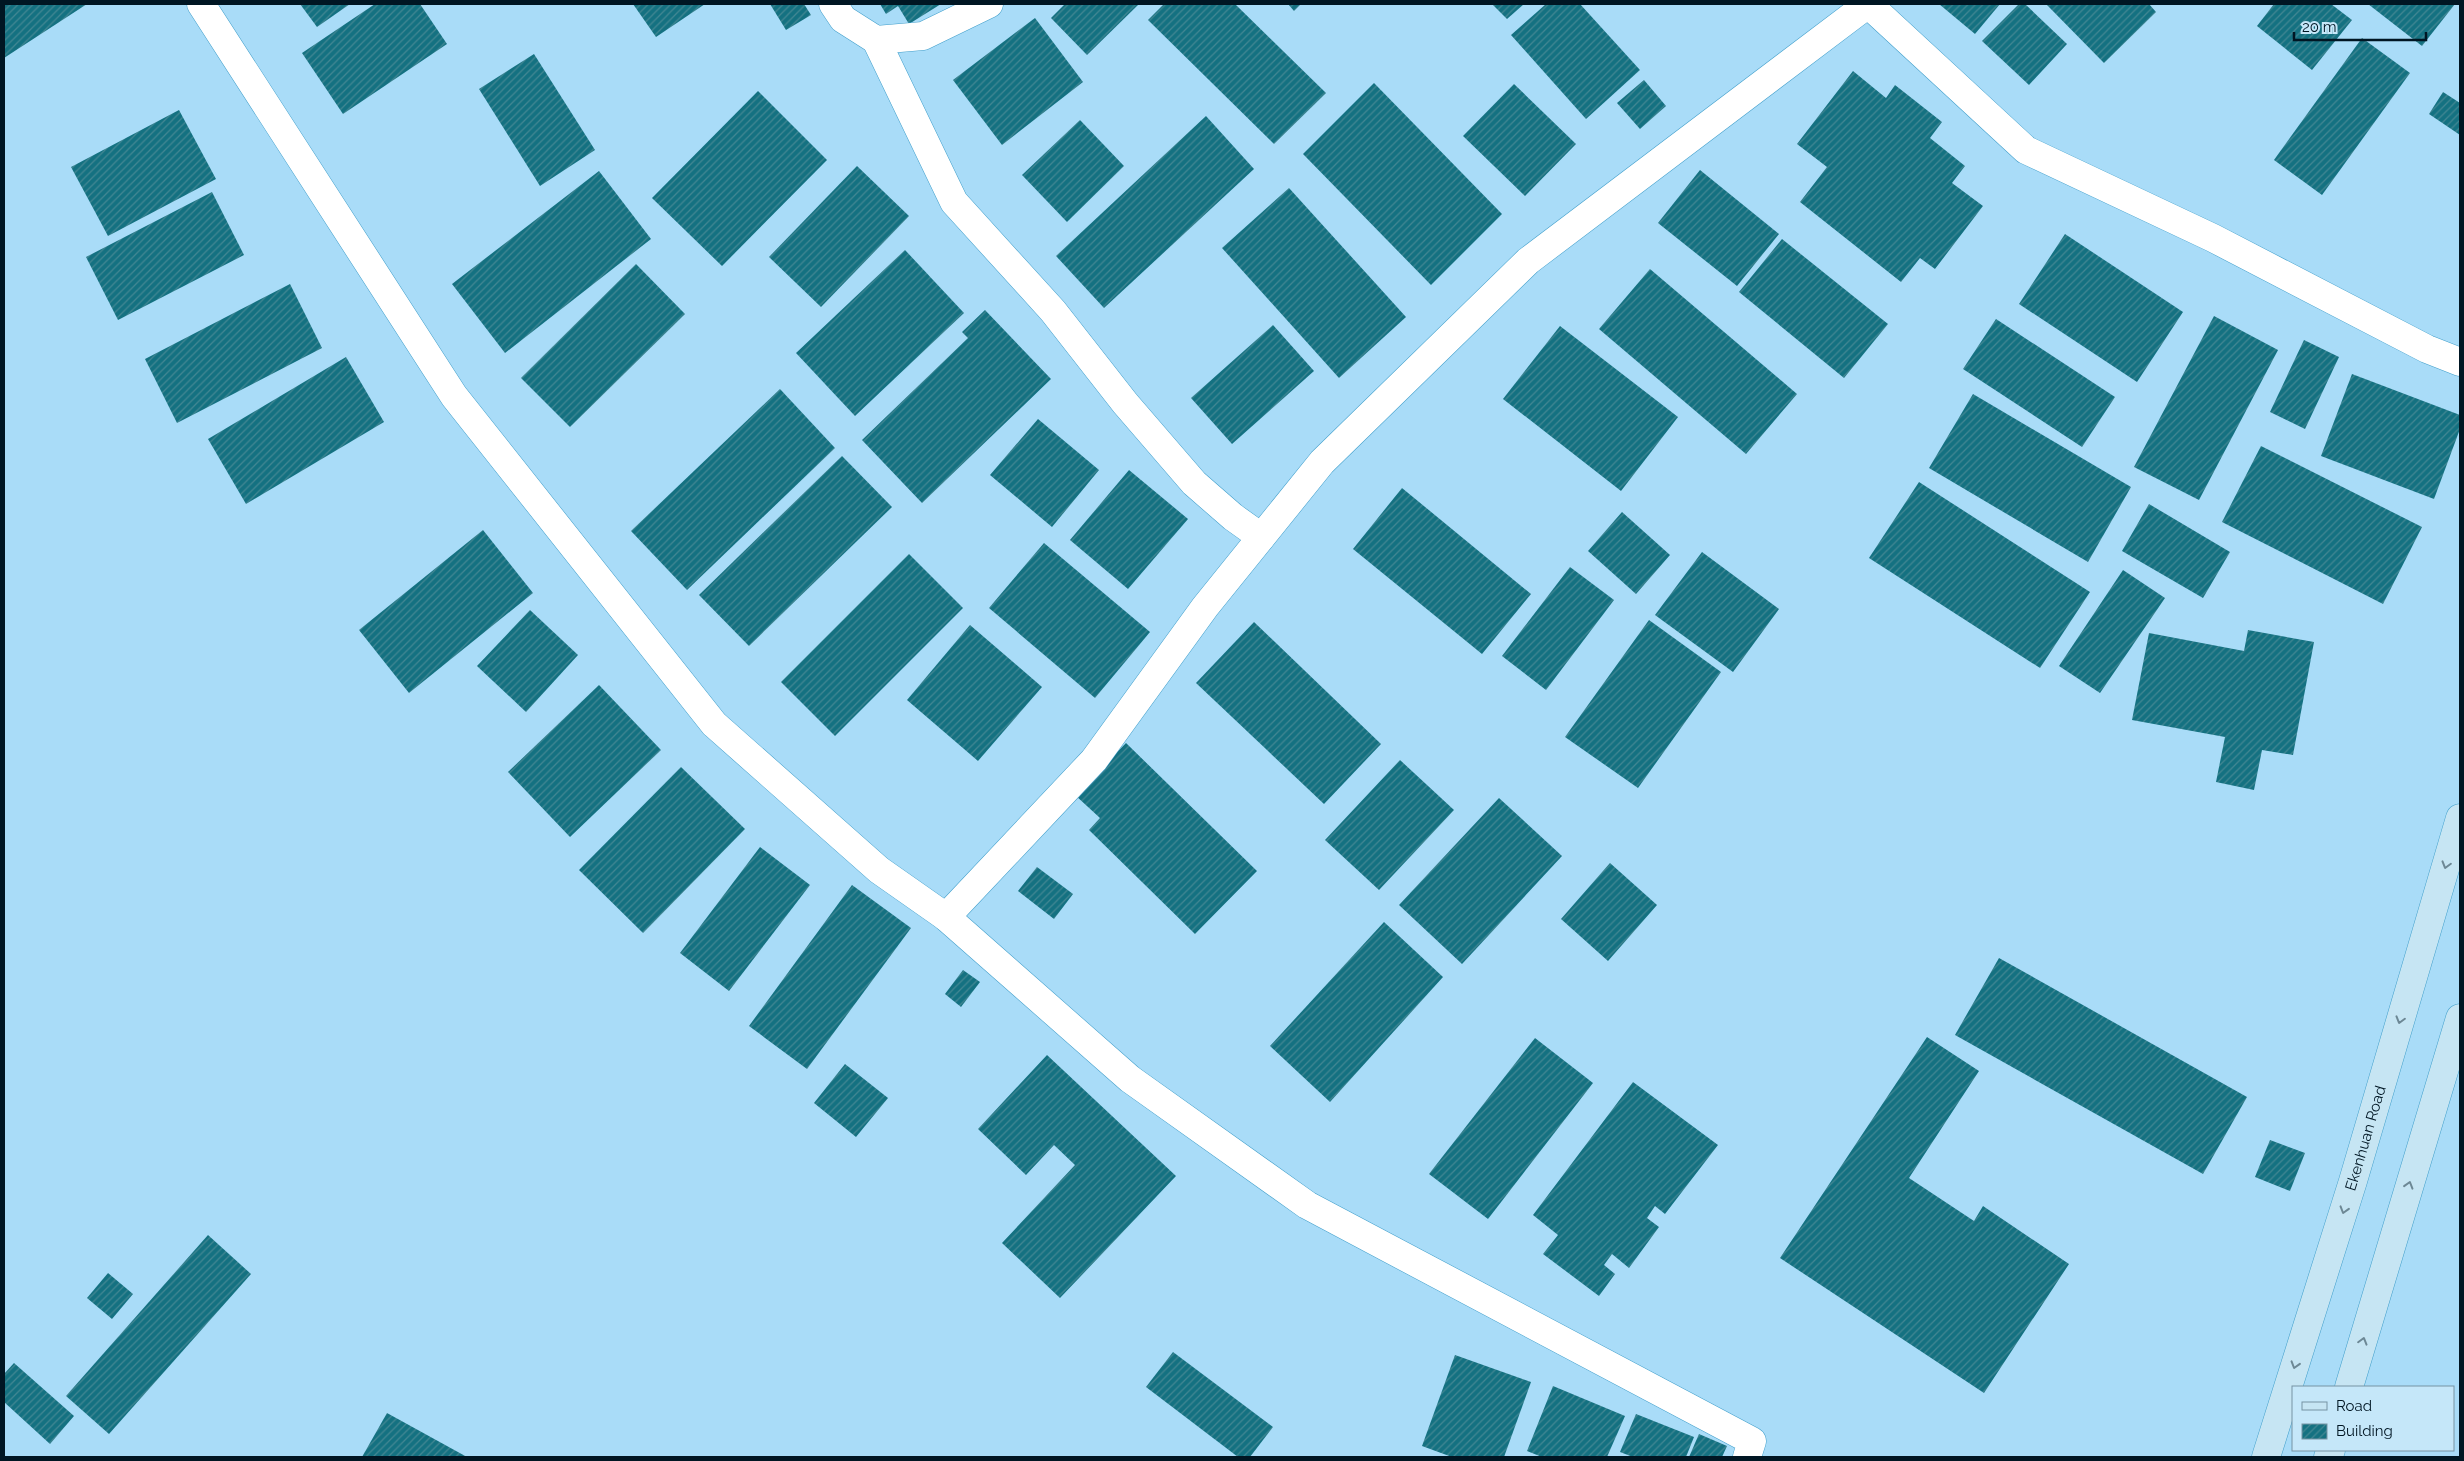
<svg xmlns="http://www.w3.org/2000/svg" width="2464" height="1461" font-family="Raleway,sans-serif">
  <defs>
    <pattern id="building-hatch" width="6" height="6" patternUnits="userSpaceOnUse" patternTransform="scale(1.25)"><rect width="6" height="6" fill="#147181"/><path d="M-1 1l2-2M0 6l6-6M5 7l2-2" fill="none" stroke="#438793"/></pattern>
  </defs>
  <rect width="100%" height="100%" fill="#a9dcf8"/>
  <g fill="url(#building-hatch)">
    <path d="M4 4H87L4 58Z"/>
    <path d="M300 4H350L317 27Z"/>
    <path d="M375 4H420L447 44 343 114 302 53Z"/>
    <path d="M633 4H705L656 37Z"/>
    <path d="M770 4H804L811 15 786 30Z"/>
    <path d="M880 4H941L909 24 898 6 886 14Z"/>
    <path d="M1065 4H1139L1087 55 1051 18Z"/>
    <path d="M1164 4H1235L1326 93 1274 144 1148 20Z"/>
    <path d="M1288 4H1301L1294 11Z"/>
    <path d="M1492 4H1524L1507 19Z"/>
    <path d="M1546 4H1580L1640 70 1586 119 1511 35Z"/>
    <path d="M1939 4H2000L1975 34Z"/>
    <path d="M2019 4H2025L2067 44 2029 85 1982 41Z"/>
    <path d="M2046 4H2149L2156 12 2104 63Z"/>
    <path d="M2274 4H2331L2352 20 2312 70 2257 26Z"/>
    <path d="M2368 4H2455L2422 46Z"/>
    <path d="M1035 18 1083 82 1002 145 953 80Z"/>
    <path d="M2362 38 2410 73 2322 195 2274 160Z"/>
    <path d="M534 54 595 150 540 186 479 89Z"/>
    <path d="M1853 71 1886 98 1895 85 1942 122 1930 138 1965 166 1952 183 1983 206 1935 269 1920 258 1901 282 1800 202 1827 167 1797 144Z"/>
    <path d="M1644 80 1666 106 1640 129 1617 103Z"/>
    <path d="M1374 83 1502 214 1431 285 1303 154Z"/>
    <path d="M1514 84 1576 144 1525 196 1463 136Z"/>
    <path d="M758 91 827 160 722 266 652 198Z"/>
    <path d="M2443 92 2460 103V135L2429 114Z"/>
    <path d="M179 110 216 179 108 236 71 167Z"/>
    <path d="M1206 116 1254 169 1104 308 1056 256Z"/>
    <path d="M1080 120 1124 166 1067 222 1022 175Z"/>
    <path d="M857 166 909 216 821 307 769 257Z"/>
    <path d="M1700 170 1779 234 1737 286 1658 223Z"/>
    <path d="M599 171 651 239 505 353 452 284Z"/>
    <path d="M1289 188 1406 317 1339 378 1222 248Z"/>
    <path d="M212 192 244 255 118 320 86 257Z"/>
    <path d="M2065 234 2183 312 2137 382 2019 304Z"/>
    <path d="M1782 239 1888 324 1844 378 1739 292Z"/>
    <path d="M905 250 964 313 855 416 796 353Z"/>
    <path d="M636 264 685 314 570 427 521 378Z"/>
    <path d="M1650 269 1797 394 1746 454 1599 329Z"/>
    <path d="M290 284 322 348 177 423 145 359Z"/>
    <path d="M985 310 1051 379 922 503 862 440 968 338 962 332Z"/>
    <path d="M2214 316 2278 350 2199 500 2134 467Z"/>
    <path d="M1996 319 2115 397 2082 447 1963 369Z"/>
    <path d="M1273 325 1314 371 1232 444 1191 398Z"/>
    <path d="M1560 326 1678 417 1621 491 1503 399Z"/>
    <path d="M2304 340 2339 357 2305 429 2270 412Z"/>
    <path d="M346 357 384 422 246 504 208 439Z"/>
    <path d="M2352 374 2460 415V429L2434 499 2321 456Z"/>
    <path d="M780 389 835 448 687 590 631 531Z"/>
    <path d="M1973 394 2131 487 2088 562 1929 468Z"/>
    <path d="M1038 419 1099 470 1052 527 990 475Z"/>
    <path d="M2261 446 2422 527 2383 604 2222 522Z"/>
    <path d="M842 456 892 507 749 646 699 595Z"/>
    <path d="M1129 470 1188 519 1128 589 1070 540Z"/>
    <path d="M1919 482 2090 592 2040 668 1869 558Z"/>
    <path d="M1402 488 1531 594 1482 654 1353 549Z"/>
    <path d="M2149 504 2230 552 2203 598 2122 551Z"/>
    <path d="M1622 512 1670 555 1636 594 1588 551Z"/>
    <path d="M483 530 533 593 409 693 359 630Z"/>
    <path d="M1044 543 1150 632 1095 698 989 608Z"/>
    <path d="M1702 552 1779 609 1733 672 1655 615Z"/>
    <path d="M909 554 963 608 835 736 781 682Z"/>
    <path d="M1570 567 1614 600 1546 690 1502 656Z"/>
    <path d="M2123 570 2165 598 2100 693 2059 666Z"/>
    <path d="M530 610 578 655 526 712 477 666Z"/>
    <path d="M1649 620 1721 672 1638 788 1565 737Z"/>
    <path d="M1254 622 1381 744 1324 804 1196 683Z"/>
    <path d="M970 625 1042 687 978 761 907 700Z"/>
    <path d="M2248 630 2314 642 2293 755 2262 750 2254 790 2216 782 2225 737 2132 720 2149 633 2244 651Z"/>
    <path d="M599 685 661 750 570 837 508 772Z"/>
    <path d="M1126 743 1257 871 1195 934 1089 830 1100 818 1075 795Z"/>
    <path d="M1400 760 1454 810 1379 890 1325 840Z"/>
    <path d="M681 767 745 829 643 933 579 870Z"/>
    <path d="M1499 798 1562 856 1462 964 1399 905Z"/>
    <path d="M760 847 810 885 729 991 680 953Z"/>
    <path d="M1610 863 1657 905 1608 961 1561 919Z"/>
    <path d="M1037 867 1073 894 1054 919 1018 891Z"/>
    <path d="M852 885 911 928 807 1069 749 1026Z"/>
    <path d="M1384 922 1443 977 1330 1102 1270 1046Z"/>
    <path d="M1999 958 2247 1097 2203 1174 1955 1035Z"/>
    <path d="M963 970 980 982 961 1007 945 994Z"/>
    <path d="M1927 1037 1979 1071 1909 1178 1974 1221 1983 1206 2069 1264 1984 1393 1780 1258Z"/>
    <path d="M1535 1038 1593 1083 1488 1219 1429 1174Z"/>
    <path d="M1047 1055 1176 1176 1060 1298 1002 1243 1075 1165 1054 1145 1026 1175 978 1129Z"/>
    <path d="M845 1064 888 1098 856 1137 814 1103Z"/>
    <path d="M1633 1082 1718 1145 1665 1214 1655 1206 1647 1218 1659 1227 1629 1268 1612 1254 1604 1265 1615 1274 1599 1296 1543 1254 1558 1235 1533 1215Z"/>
    <path d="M2270 1140 2305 1153 2290 1191 2255 1177Z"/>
    <path d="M208 1235 251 1274 109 1434 66 1396Z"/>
    <path d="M108 1273 133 1294 112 1319 87 1298Z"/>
    <path d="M1173 1352 1273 1427 1250 1457H1238L1146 1387Z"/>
    <path d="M1455 1355 1531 1382 1504 1457H1452L1422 1446Z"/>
    <path d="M14 1363 74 1416 50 1444 4 1402V1374Z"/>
    <path d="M1553 1386 1625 1416 1607 1457H1542L1527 1451Z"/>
    <path d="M387 1413 467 1457H362Z"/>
    <path d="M1636 1414 1694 1437 1686 1457H1633L1620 1452Z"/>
    <path d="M1699 1434 1727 1446 1722 1457H1689Z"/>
  </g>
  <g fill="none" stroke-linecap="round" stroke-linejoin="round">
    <defs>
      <g id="minor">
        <path d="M201 4 454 396 714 724 879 870 946 917 1130 1079 1307 1205 1752 1441 1747 1457"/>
        <path d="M833 4 843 19 876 40 923 36 989 4"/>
        <path d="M1868 4 2026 150 2213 238 2427 349 2460 362"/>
        <path d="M876 40 954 202 1053 311 1125 403 1194 483 1233 517 1261 537"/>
        <path d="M946 917 1094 760 1205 607 1322 462 1528 261 1868 4"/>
      </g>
      <g id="secondary">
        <path d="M2349 1387 2460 1018"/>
        <path id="s1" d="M2266 1457 2353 1181 2460 818"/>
        <path d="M2328 1457 2331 1450"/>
      </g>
    </defs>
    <use href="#minor" stroke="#419fcb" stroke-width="29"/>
    <use href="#secondary" stroke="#419fcb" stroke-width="29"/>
    <use href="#minor" stroke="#fff" stroke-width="28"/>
    <use href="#secondary" stroke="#c6e5f3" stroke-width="28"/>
  </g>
  <defs><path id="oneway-chevron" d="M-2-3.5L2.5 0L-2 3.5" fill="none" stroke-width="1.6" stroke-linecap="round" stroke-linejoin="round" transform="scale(1.25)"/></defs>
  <g stroke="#6d8895">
    <use href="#oneway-chevron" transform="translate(2446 865) rotate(106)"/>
    <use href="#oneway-chevron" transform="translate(2400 1020) rotate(106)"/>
    <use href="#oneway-chevron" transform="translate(2409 1185) rotate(-73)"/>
    <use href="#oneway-chevron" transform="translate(2344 1210) rotate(107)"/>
    <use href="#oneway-chevron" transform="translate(2363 1341) rotate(-74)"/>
    <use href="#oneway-chevron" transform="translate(2295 1365) rotate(107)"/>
  </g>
  <g text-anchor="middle" stroke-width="4" stroke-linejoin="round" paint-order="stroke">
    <g font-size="15" fill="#001623" stroke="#c5e7f9">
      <text dy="5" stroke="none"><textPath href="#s1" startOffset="334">Ekenhuan Road</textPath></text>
    </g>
  </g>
  <rect width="2464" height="1461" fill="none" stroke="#001623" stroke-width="10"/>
  <rect x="2292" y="1386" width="162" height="65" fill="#c5e7f9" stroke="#7693a3"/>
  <rect x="2302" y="1402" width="25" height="8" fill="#c6e5f3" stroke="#7693a3"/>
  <text x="2336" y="1411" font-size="15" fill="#001623">Road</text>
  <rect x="2302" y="1424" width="25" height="15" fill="url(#building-hatch)" stroke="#7693a3"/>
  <text x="2336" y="1436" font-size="15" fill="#001623">Building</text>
  <path d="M2294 32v8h132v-8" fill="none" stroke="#001623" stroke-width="2.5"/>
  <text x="2302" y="32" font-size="15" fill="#001623" stroke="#c5e7f9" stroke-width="4" paint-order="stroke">20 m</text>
</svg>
